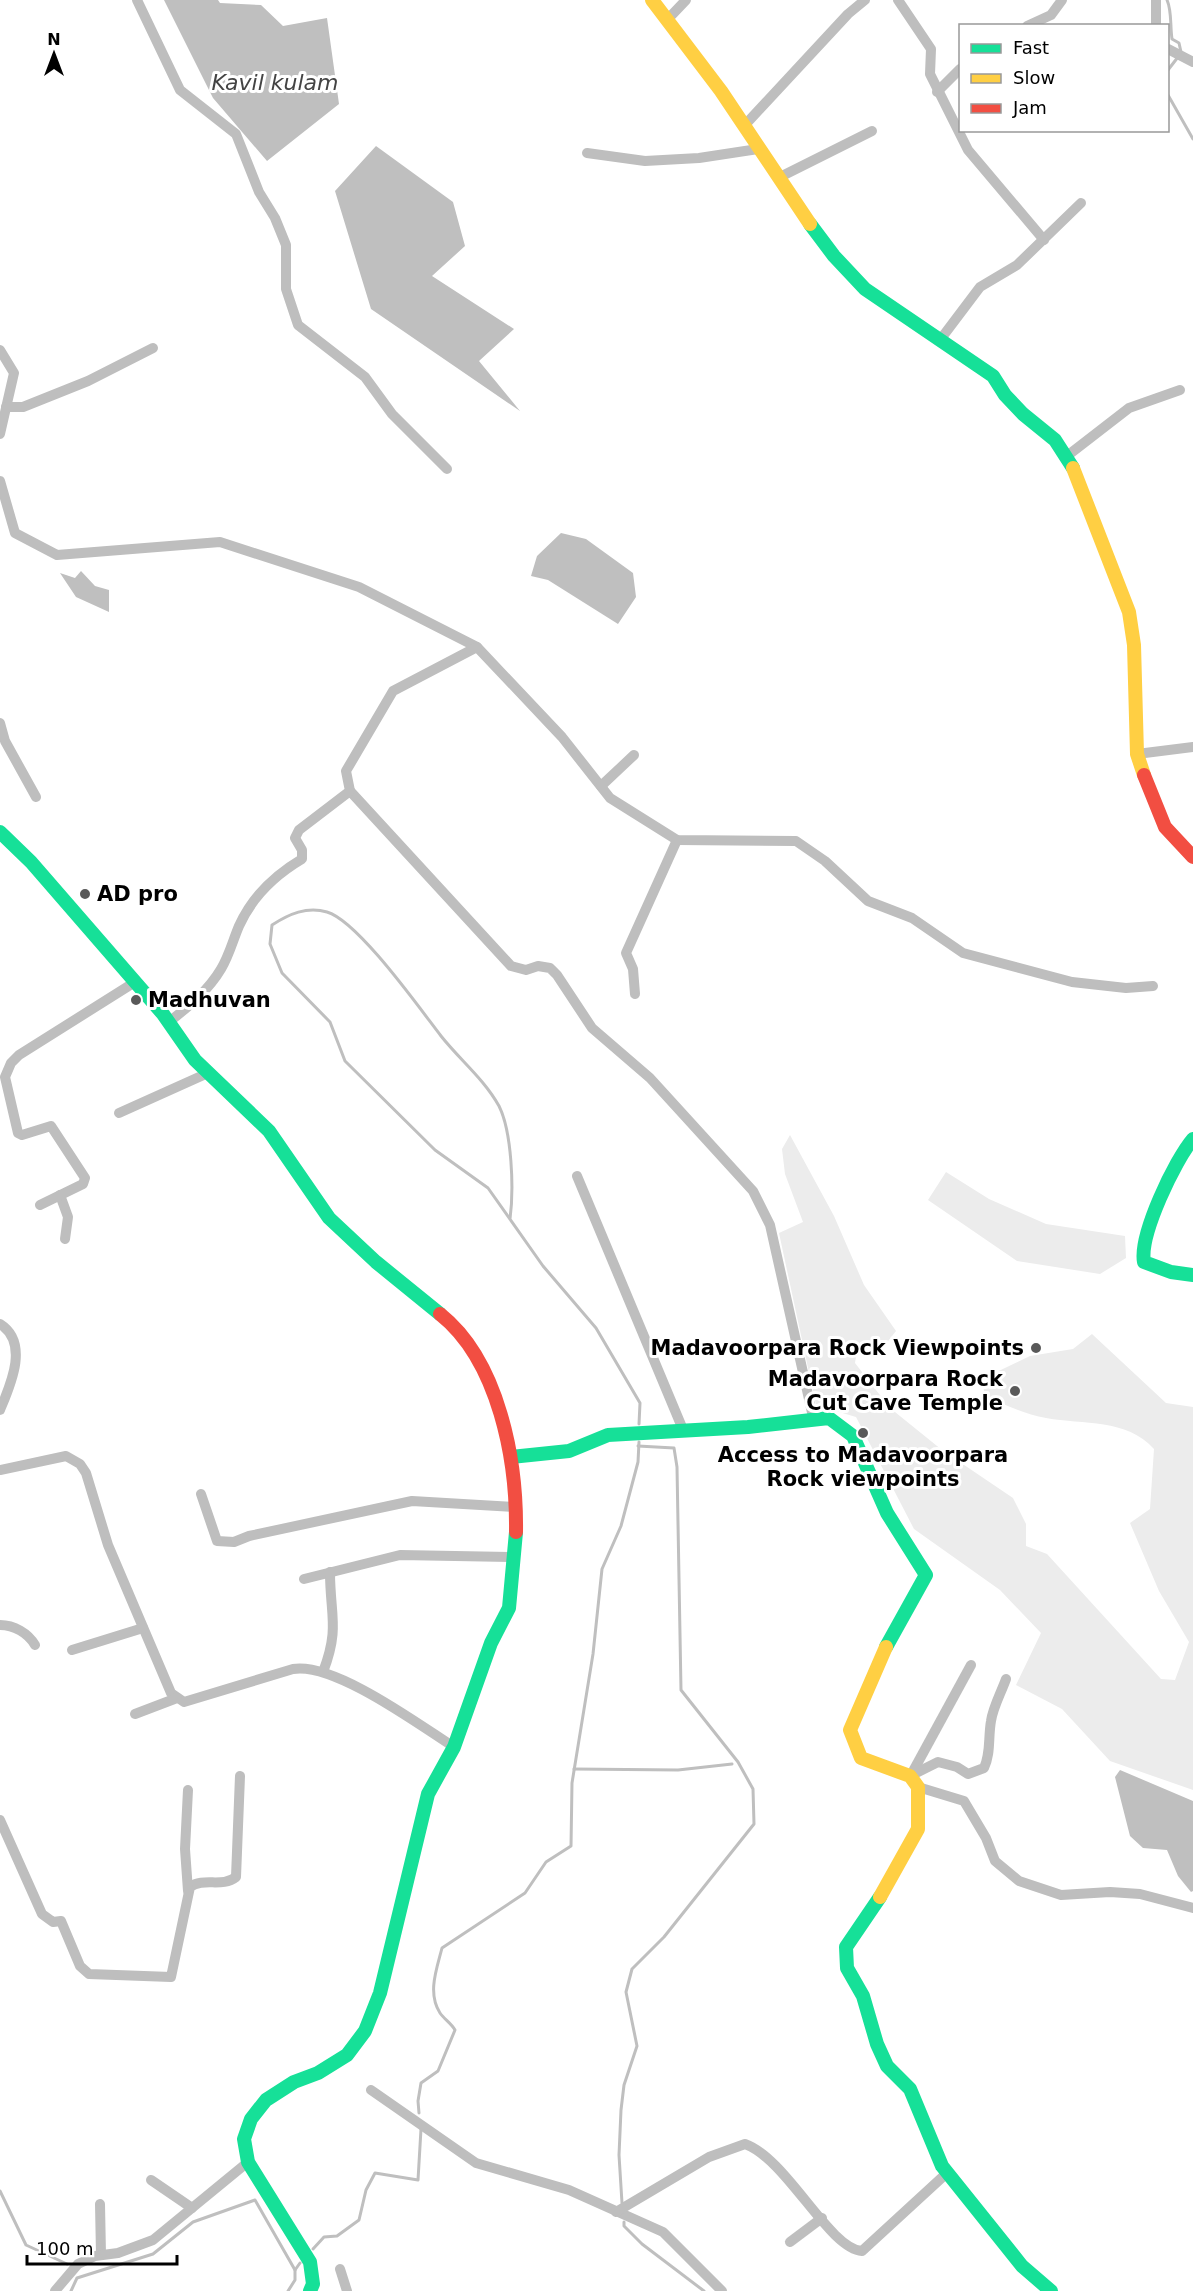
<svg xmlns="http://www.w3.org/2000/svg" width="1193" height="2291" font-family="'DejaVu Sans',sans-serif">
  <rect width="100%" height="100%" fill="#fff"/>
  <g fill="#ececec">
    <path d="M790 1135 834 1216 864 1285 896 1331 885 1345 858 1344 855 1363 890 1408 942 1450 1013 1498 1026 1524V1546L1047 1554 1161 1679 1175 1680 1189 1642 1159 1591 1130 1523 1150 1509 1154 1449C1126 1418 1084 1425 1046 1418 1026 1415 1005 1404 985 1397L982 1379 1030 1356 1073 1349 1092 1334 1166 1403 1193 1407V1790L1110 1761 1062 1709 1016 1685 1041 1633 1000 1590 914 1529 856 1417 816 1405 779 1233 803 1222 785 1174 782 1149Z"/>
    <path d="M946 1172 989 1199 1046 1224 1125 1236 1126 1258 1100 1274 1017 1261 928 1200Z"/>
  </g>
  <g fill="#bfbfbf">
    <path d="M164 0H218L220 3 261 5 283 26 327 18 339 104 267 161 213 98Z"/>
    <path d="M376 146 453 202 465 246 432 276 514 329 479 361 520 411 371 309 335 191Z"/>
    <path d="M561 533 586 539 633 573 636 597 618 624 548 580 531 576 537 556Z"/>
    <path d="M81 571 95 586 109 590V612L76 597 60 573 75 578Z"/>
    <path d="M1120 1770 1193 1801V1891L1191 1892 1178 1876 1167 1850 1143 1848 1130 1836 1115 1777Z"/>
  </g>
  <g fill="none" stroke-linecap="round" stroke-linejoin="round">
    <g stroke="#bfbfbf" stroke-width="3">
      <path d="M1167 0C1172 11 1170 26 1172 39L1179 43 1181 52"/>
      <path d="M1168 70 1178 57"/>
      <path d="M1168 95 1193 139"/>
      <path d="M510 1219C514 1189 512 1132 499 1106 484 1079 460 1060 441 1036 420 1009 358 921 327 912 307 906 289 914 272 925L270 944 282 973 330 1022 345 1061 435 1150 488 1188 543 1266 596 1328 640 1403 639 1424"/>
      <path d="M574 1769 678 1770 732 1764"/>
      <path d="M419 2113 418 2101 421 2083 438 2071 455 2030C451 2023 444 2019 440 2013 427 1993 437 1968 442 1948L525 1893 546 1862 571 1846 572 1783 593 1654 602 1569 621 1526 638 1462 639 1442"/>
      <path d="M0 2191 26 2245 67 2264"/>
      <path d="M622 2203 619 2155 621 2110 624 2085 637 2046 626 1992 632 1969 664 1937 754 1824 753 1789 738 1762 681 1690 677 1467 674 1448 638 1446"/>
      <path d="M624 2222V2226L642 2244 704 2291"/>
      <path d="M313 2249 324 2237 337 2236 359 2220 366 2190 375 2173 418 2180 421 2129"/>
      <path d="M71 2291 77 2278 153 2254 193 2222 255 2200 295 2270"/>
      <path d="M288 2291 295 2280V2270L300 2263"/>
    </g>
    <g stroke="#bebebe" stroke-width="10">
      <path d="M137 0 180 90 236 134 259 192 275 218 286 245V289L298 325 365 377 392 414 447 469"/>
      <path d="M898 0 931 49 930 74 968 150 1044 240"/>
      <path d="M667 20 686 0"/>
      <path d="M1027 26 1051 15 1062 0"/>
      <path d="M1156 26V0"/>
      <path d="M1168 49 1193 62"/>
      <path d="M937 92 960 69"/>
      <path d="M744 126 848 14 865 0"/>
      <path d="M587 153 645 161 699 158 758 149"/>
      <path d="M778 178 872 131"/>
      <path d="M940 340 980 287 1017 265 1081 203"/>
      <path d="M0 350 14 373 0 434"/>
      <path d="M6 407H23L88 381 153 348"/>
      <path d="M1067 456 1129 408 1180 390"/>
      <path d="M0 481 15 533 57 555 220 542 359 587 477 647 562 737 610 798 677 840 796 841 825 861 868 901 912 918 963 953 1072 982 1126 988 1153 986"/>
      <path d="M0 723 5 741 36 797"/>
      <path d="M1137 754 1193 747"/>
      <path d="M601 786 634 755"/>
      <path d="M350 791 511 966 526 970 538 966 550 968 557 975 592 1028 650 1078 753 1191 770 1225 813 1417"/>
      <path d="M635 994 633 969 626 953 677 840"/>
      <path d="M169 1022C189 1006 208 991 221 969 229 956 233 940 239 926 252 897 275 875 302 859V850L295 838 299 830 350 791 346 771 393 691 477 647"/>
      <path d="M119 1113 208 1073"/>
      <path d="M577 1176 684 1432"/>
      <path d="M60 1195 68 1217 65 1239"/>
      <path d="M40 1205 83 1184 85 1178 51 1126 22 1135 18 1133 5 1077 11 1063 19 1055 135 982"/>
      <path d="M0 1324C30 1343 10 1386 0 1410"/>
      <path d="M0 1470 66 1456 80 1464 86 1473 108 1545 171 1693 184 1702 293 1669C334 1662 418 1724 454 1747"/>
      <path d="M201 1494 217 1541 234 1542 249 1536 412 1501 516 1507"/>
      <path d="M304 1579 400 1555 515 1557"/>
      <path d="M0 1625C14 1625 28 1633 35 1645"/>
      <path d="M72 1650 143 1628"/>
      <path d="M323 1672C340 1628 330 1615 330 1572"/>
      <path d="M135 1714 177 1698"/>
      <path d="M911 1775 971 1665"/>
      <path d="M910 1776 938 1762 957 1767 968 1774 984 1768C991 1753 988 1738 991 1721 993 1707 1001 1693 1006 1679"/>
      <path d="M918 1787 964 1801 986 1838 995 1861 1019 1881 1061 1895 1110 1892 1140 1894 1193 1908"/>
      <path d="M0 1820 42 1914 53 1922 61 1921 80 1966 89 1974 171 1977 190 1887C204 1877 222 1888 236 1877L240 1776"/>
      <path d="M188 1891 185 1849 188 1790"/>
      <path d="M371 2090 476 2163 569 2190 663 2232 722 2291"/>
      <path d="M151 2180 192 2208"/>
      <path d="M100 2204 101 2255"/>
      <path d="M616 2212 709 2157 745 2144C787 2159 829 2249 862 2251L948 2172"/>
      <path d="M790 2242 822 2218"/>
      <path d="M340 2269 347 2291"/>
      <path d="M55 2291 78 2264 95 2256 118 2253 153 2240 248 2162"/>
    </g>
    <g stroke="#16e098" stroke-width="14">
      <path d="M810 224 834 256 865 289 993 376 1005 395 1023 414 1055 440 1073 468"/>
      <path d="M0 832 31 862 163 1014 195 1060 269 1131 329 1218 376 1262 440 1314"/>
      <path d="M1193 1139C1175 1160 1139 1235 1144 1262L1171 1272 1193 1275"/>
      <path d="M511 1457 569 1451 608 1435 748 1427 829 1418 853 1436 887 1513 926 1575 886 1647"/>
      <path d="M880 1897 846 1947 847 1968 863 1996 877 2044 887 2066 910 2089 942 2166 1022 2266 1051 2291"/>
      <path d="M310 2291 313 2284 310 2262 248 2162 244 2139 251 2119 266 2100 294 2082 318 2073 347 2055 365 2031 380 1993 428 1794 454 1747 491 1643 509 1608 516 1532"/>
    </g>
    <g stroke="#ffcf43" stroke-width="14">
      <path d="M652 0 721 91 810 224"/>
      <path d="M1073 468 1129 612 1134 645 1137 754 1144 775"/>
      <path d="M880 1897 918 1829V1787L910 1776 861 1758 850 1730 886 1647"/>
    </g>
    <g stroke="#f24e42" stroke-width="14">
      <path d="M1144 775 1165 827 1193 857"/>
      <path d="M440 1314C499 1361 517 1460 516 1532"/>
    </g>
  </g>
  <g fill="#595959" stroke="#fff" stroke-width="2">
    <circle cx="85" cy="894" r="6"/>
    <circle cx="136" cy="1000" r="6"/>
    <circle cx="1036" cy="1348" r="6"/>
    <circle cx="1015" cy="1391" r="6"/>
    <circle cx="863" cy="1433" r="6"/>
  </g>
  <g text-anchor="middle" stroke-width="6" stroke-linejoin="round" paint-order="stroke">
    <g font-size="21" font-weight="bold" fill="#000" stroke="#fff" text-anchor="start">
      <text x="97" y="901">AD pro</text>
      <text x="148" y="1007">Madhuvan</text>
      <text x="1024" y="1355" text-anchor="end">Madavoorpara Rock Viewpoints</text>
      <text x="1003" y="1386" text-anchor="end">Madavoorpara Rock<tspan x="1003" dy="24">Cut Cave Temple</tspan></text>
      <text x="863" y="1462" text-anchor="middle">Access to Madavoorpara<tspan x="863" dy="24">Rock viewpoints</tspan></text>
    </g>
    <g font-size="22" font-style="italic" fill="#444" stroke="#fff">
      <text x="275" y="90">Kavil kulam</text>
    </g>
  </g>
  <rect x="959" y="24" width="210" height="108" fill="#ffffff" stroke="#999999" stroke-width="1.5"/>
  <rect x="971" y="44" width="30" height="9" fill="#16e098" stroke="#999999" stroke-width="1.5"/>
  <text x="1013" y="54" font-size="18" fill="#000000">Fast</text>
  <rect x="971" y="74" width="30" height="9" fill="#ffcf43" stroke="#999999" stroke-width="1.5"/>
  <text x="1013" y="84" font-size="18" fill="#000000">Slow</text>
  <rect x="971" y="104" width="30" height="9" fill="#f24e42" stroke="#999999" stroke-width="1.5"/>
  <text x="1013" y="114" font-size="18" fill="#000000">Jam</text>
  <g transform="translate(54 54)" stroke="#ffffff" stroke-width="4.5" paint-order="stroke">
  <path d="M0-4.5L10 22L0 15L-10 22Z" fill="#000000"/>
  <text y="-9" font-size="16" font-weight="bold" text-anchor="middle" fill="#000000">N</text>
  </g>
  <path d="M27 2255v9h150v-9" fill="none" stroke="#000000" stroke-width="3"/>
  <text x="36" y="2255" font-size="18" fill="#000000" stroke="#ffffff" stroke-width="4.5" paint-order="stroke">100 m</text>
</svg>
